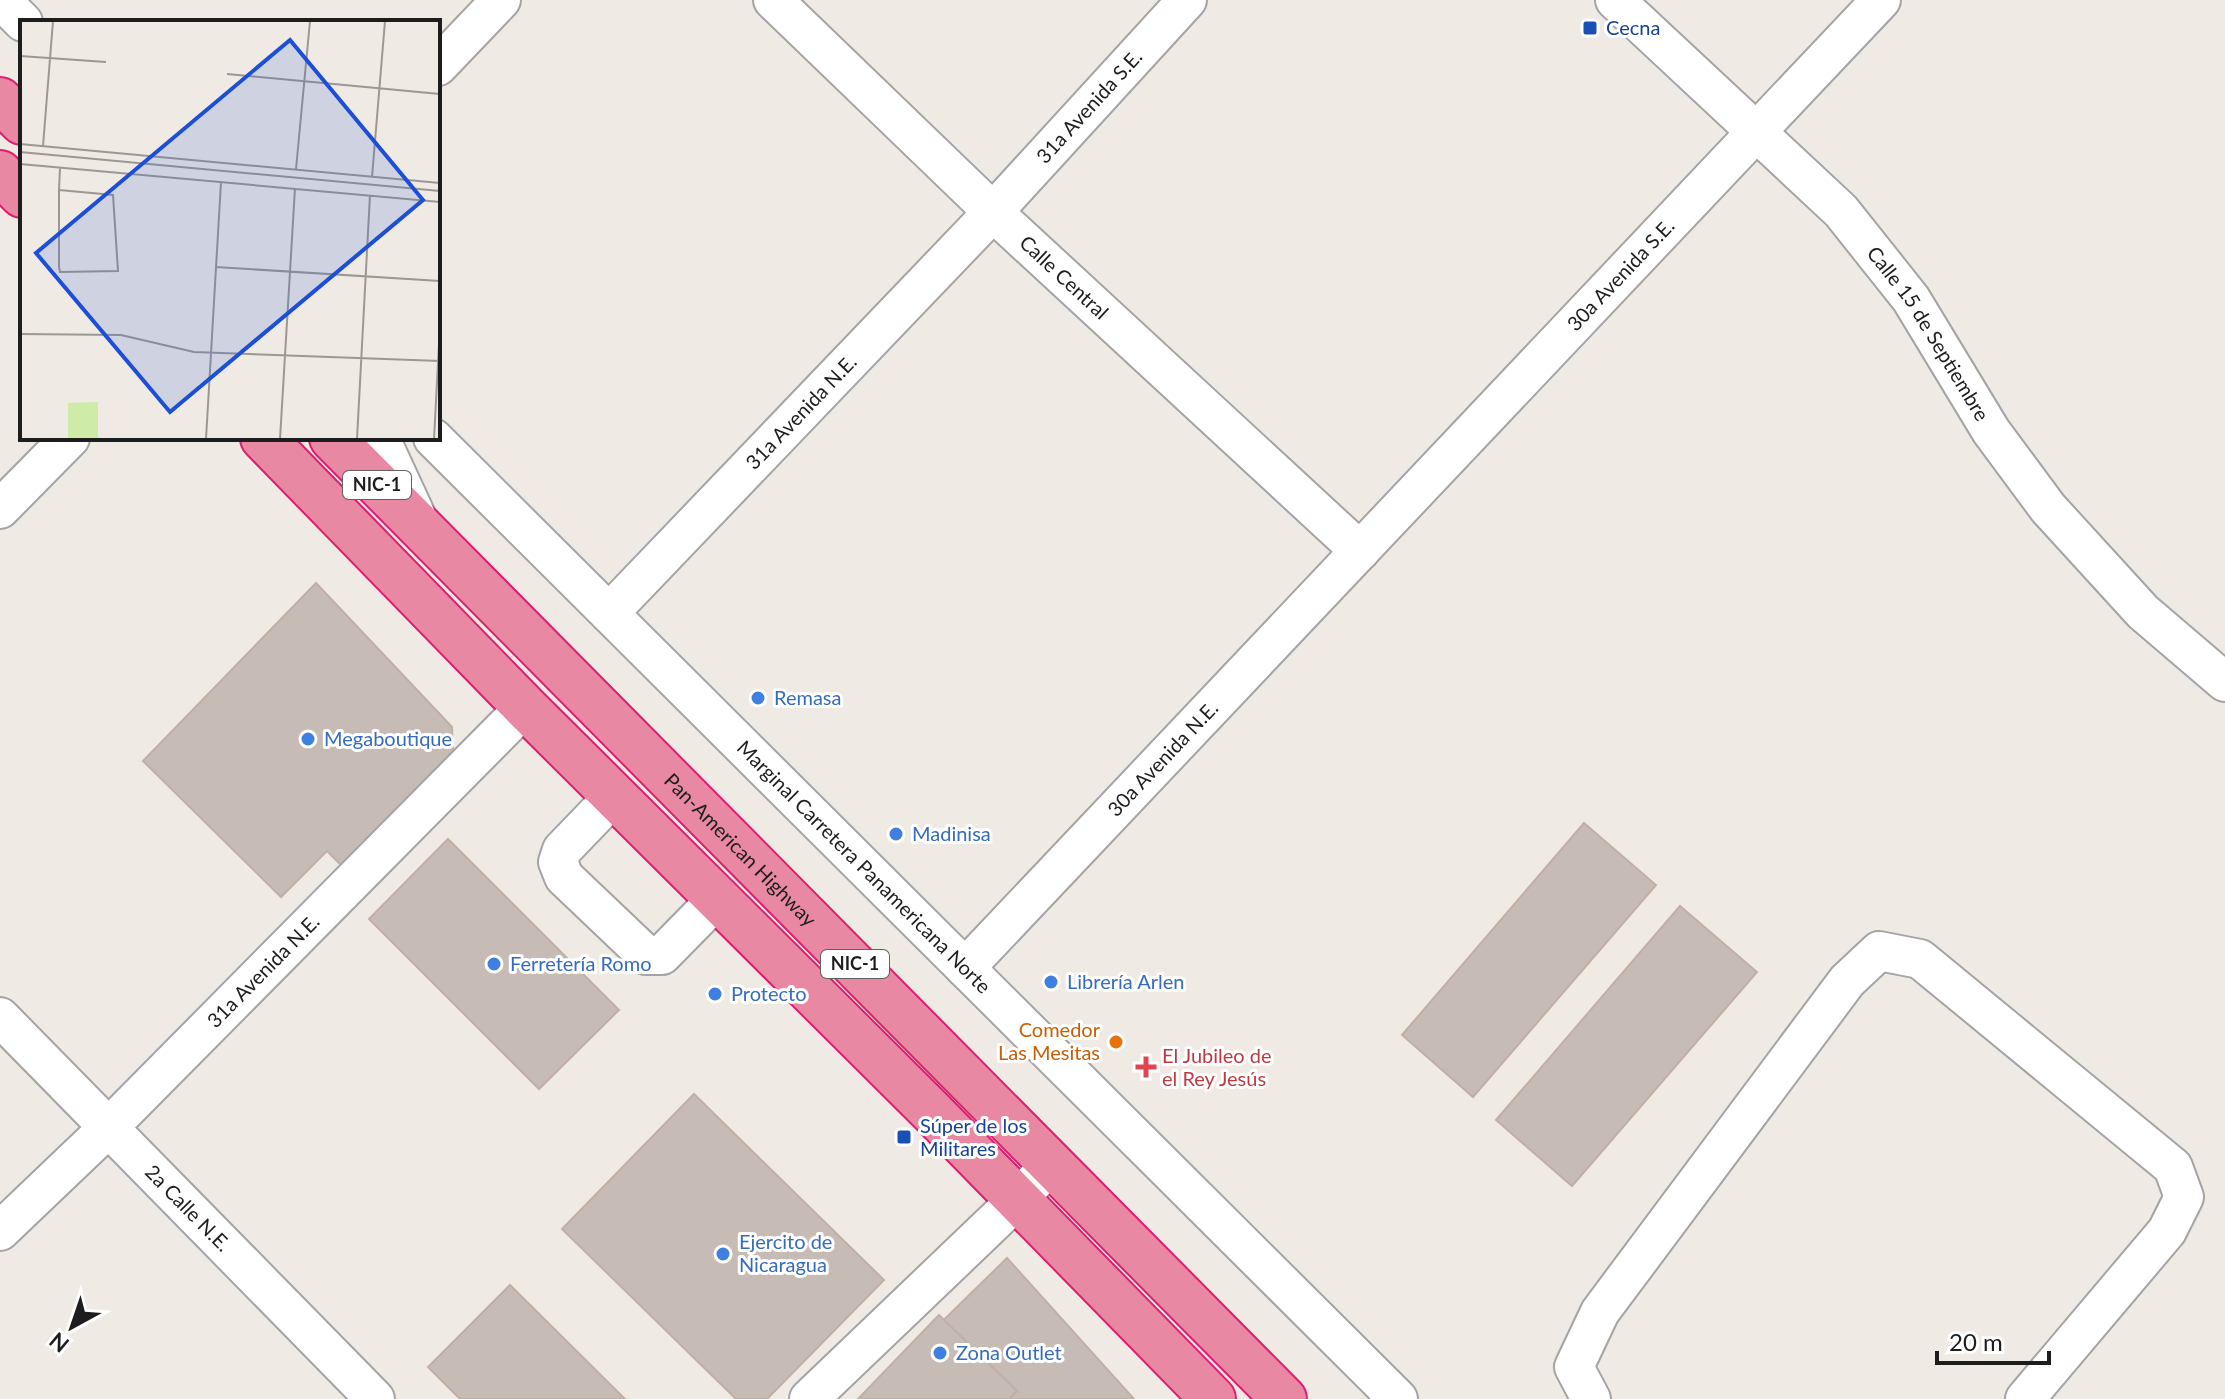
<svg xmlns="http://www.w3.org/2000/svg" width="2225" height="1399" font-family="Lato,sans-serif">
  <rect width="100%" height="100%" fill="#efeae3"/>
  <g fill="#c7bbb6" stroke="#c1afa5" stroke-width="2">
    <path d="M316 583 452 727 453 751 341 865 327 851 281 897 143 761Z"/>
    <path d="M1584 823 1656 885 1473 1097 1402 1035Z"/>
    <path d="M448 839 619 1010 539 1089 369 919Z"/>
    <path d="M1680 906 1757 972 1572 1186 1496 1120Z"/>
    <path d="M694 1094 884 1280 767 1399H736L562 1229Z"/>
    <path d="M1007 1258 1134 1399H863Z"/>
    <path d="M510 1285 625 1399H460L428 1367Z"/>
    <path d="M939 1315 1017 1391 1009 1399H858Z"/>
  </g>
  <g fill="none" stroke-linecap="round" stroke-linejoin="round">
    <defs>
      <g id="minor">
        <path d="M1 0 23 22"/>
        <path id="s1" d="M773 0 993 212 1360 551"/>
        <path id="s2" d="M1615 0 1841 211 1911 299 1991 431 2048 508 2143 612 2225 682"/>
        <path d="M438 66 501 0"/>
        <path d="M380 438 417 518"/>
        <path id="s3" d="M433 438 1398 1399"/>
        <path d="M0 509 70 438"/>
        <path id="s4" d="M609 613 993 212 1187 0"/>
        <path d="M614 796 562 850 558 862 564 877 646 955H662L717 899"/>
        <path id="s5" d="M965 968 1881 0"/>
        <path id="s6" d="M0 1017 375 1399"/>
        <path id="s7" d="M0 1231 109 1127 525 707"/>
        <path d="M809 1399 1017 1200 1052 1163"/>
        <path d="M1591 1399 1574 1367 1600 1312 1847 981 1879 951 1920 959 2173 1167 2184 1197 2167 1231 2025 1399"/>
      </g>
      <g id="highway">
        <path d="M0 100 22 122"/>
        <path d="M0 173 22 195"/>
        <path d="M263 438 525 707 932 1112 1213 1399"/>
        <path id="s8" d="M332 438 1284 1399"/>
      </g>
    </defs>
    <use href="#minor" stroke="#a4a4a4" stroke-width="42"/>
    <use href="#highway" stroke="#de1f71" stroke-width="48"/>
    <use href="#minor" stroke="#fff" stroke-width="38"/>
    <use href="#highway" stroke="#e988a3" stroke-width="44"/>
  </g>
  <g fill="#1a4fb4" stroke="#fff" stroke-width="3">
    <rect x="1582" y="20" width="16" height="16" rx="4"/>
    <rect x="896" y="1129" width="16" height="16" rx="4"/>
  </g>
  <g fill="#3f7fe0" stroke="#fff" stroke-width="3">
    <circle cx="758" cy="698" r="8"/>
    <circle cx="308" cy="739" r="8"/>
    <circle cx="896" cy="834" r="8"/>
    <circle cx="494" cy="964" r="8"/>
    <circle cx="1051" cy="982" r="8"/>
    <circle cx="715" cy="994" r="8"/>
    <circle cx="723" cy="1254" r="8"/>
    <circle cx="940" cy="1353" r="8"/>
  </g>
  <circle fill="#e8710a" stroke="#fff" stroke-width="3" cx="1116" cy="1042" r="8"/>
  <path fill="#e0444e" stroke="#fff" stroke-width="3" d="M1142 1055h8v8h8v8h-8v8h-8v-8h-8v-8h8z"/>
  <g text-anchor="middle" stroke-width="6" stroke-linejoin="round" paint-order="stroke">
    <g fill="#fff" stroke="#616161" stroke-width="2">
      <rect x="343" y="471" width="68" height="28" rx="6"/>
      <rect x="821" y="950" width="68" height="28" rx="6"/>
    </g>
    <g font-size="18" font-weight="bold" fill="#1d1d1d">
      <text x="377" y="491">NIC-1</text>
      <text x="855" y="970">NIC-1</text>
    </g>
    <g font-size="20" fill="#164399" stroke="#fff" text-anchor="start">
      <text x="1606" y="35">Cecna</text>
      <text x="920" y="1133">Súper de los<tspan x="920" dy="23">Militares</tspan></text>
    </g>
    <g font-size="20" fill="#1d1d1d" stroke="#fff">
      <text dy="7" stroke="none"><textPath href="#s4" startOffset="698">31a Avenida S.E.</textPath></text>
      <text dy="7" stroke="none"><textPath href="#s5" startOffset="954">30a Avenida S.E.</textPath></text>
      <text dy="7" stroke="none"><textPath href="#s1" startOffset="402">Calle Central</textPath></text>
      <text dy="7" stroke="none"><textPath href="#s2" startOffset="460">Calle 15 de Septiembre</textPath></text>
      <text dy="7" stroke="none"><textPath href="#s4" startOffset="278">31a Avenida N.E.</textPath></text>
      <text dy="7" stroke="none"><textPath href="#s5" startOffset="288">30a Avenida N.E.</textPath></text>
      <text dy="7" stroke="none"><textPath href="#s8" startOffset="580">Pan-American Highway</textPath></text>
      <text dy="7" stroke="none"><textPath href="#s3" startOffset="608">Marginal Carretera Panamericana Norte</textPath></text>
      <text dy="7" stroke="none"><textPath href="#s7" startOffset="370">31a Avenida N.E.</textPath></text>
      <text dy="7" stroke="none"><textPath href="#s6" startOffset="268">2a Calle N.E.</textPath></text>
    </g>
    <g font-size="20" fill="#366cbe" stroke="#fff" text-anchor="start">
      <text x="774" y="705">Remasa</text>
      <text x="324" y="746">Megaboutique</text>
      <text x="912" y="841">Madinisa</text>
      <text x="510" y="971">Ferretería Romo</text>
      <text x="1067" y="989">Librería Arlen</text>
      <text x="731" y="1001">Protecto</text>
      <text x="739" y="1249">Ejercito de<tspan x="739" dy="23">Nicaragua</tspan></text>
      <text x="956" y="1360">Zona Outlet</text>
    </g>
    <g font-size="20" fill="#c56008" stroke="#fff" text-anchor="end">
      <text x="1100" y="1037">Comedor<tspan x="1100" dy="23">Las Mesitas</tspan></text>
    </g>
    <g font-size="20" fill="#be3a42" stroke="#fff" text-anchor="start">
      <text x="1162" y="1063">El Jubileo de<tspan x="1162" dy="23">el Rey Jesús</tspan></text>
    </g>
  </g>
  <g transform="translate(20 20)">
    <rect width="420" height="420" fill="#efeae3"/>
    <path d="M78 382V419H48V383Z" fill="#ceeba7"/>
    <path fill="none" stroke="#9b9894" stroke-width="2" d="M0 36 86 42M207 54 420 74M0 124 420 163M23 126 33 1M0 132 420 171M0 144 420 182M276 149 290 1M352 157 365 1M39 170 93 175 98 251 40 252 39 247V170L40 148M196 247 420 261M0 314 101 315 174 332 420 341M186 419 201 162M260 419 275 168M337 419 350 175M414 419 420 305"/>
    <path fill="#1d4ed8" fill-opacity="0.15" stroke="#1d4ed8" stroke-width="4" d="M270 20 403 180 150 392 16 233Z"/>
    <rect width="420" height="420" fill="none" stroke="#1d1d1d" stroke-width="4"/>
  </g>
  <g transform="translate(72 1327) rotate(220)" stroke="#ffffff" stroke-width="6" paint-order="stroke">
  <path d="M0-6L14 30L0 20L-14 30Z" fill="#1d1d1d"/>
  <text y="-12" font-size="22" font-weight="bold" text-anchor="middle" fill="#1d1d1d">N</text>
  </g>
  <path d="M1937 1351v12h112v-12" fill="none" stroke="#1d1d1d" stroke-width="4"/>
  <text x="1949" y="1351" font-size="24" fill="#1d1d1d" stroke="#ffffff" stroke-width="6" paint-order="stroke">20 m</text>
</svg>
